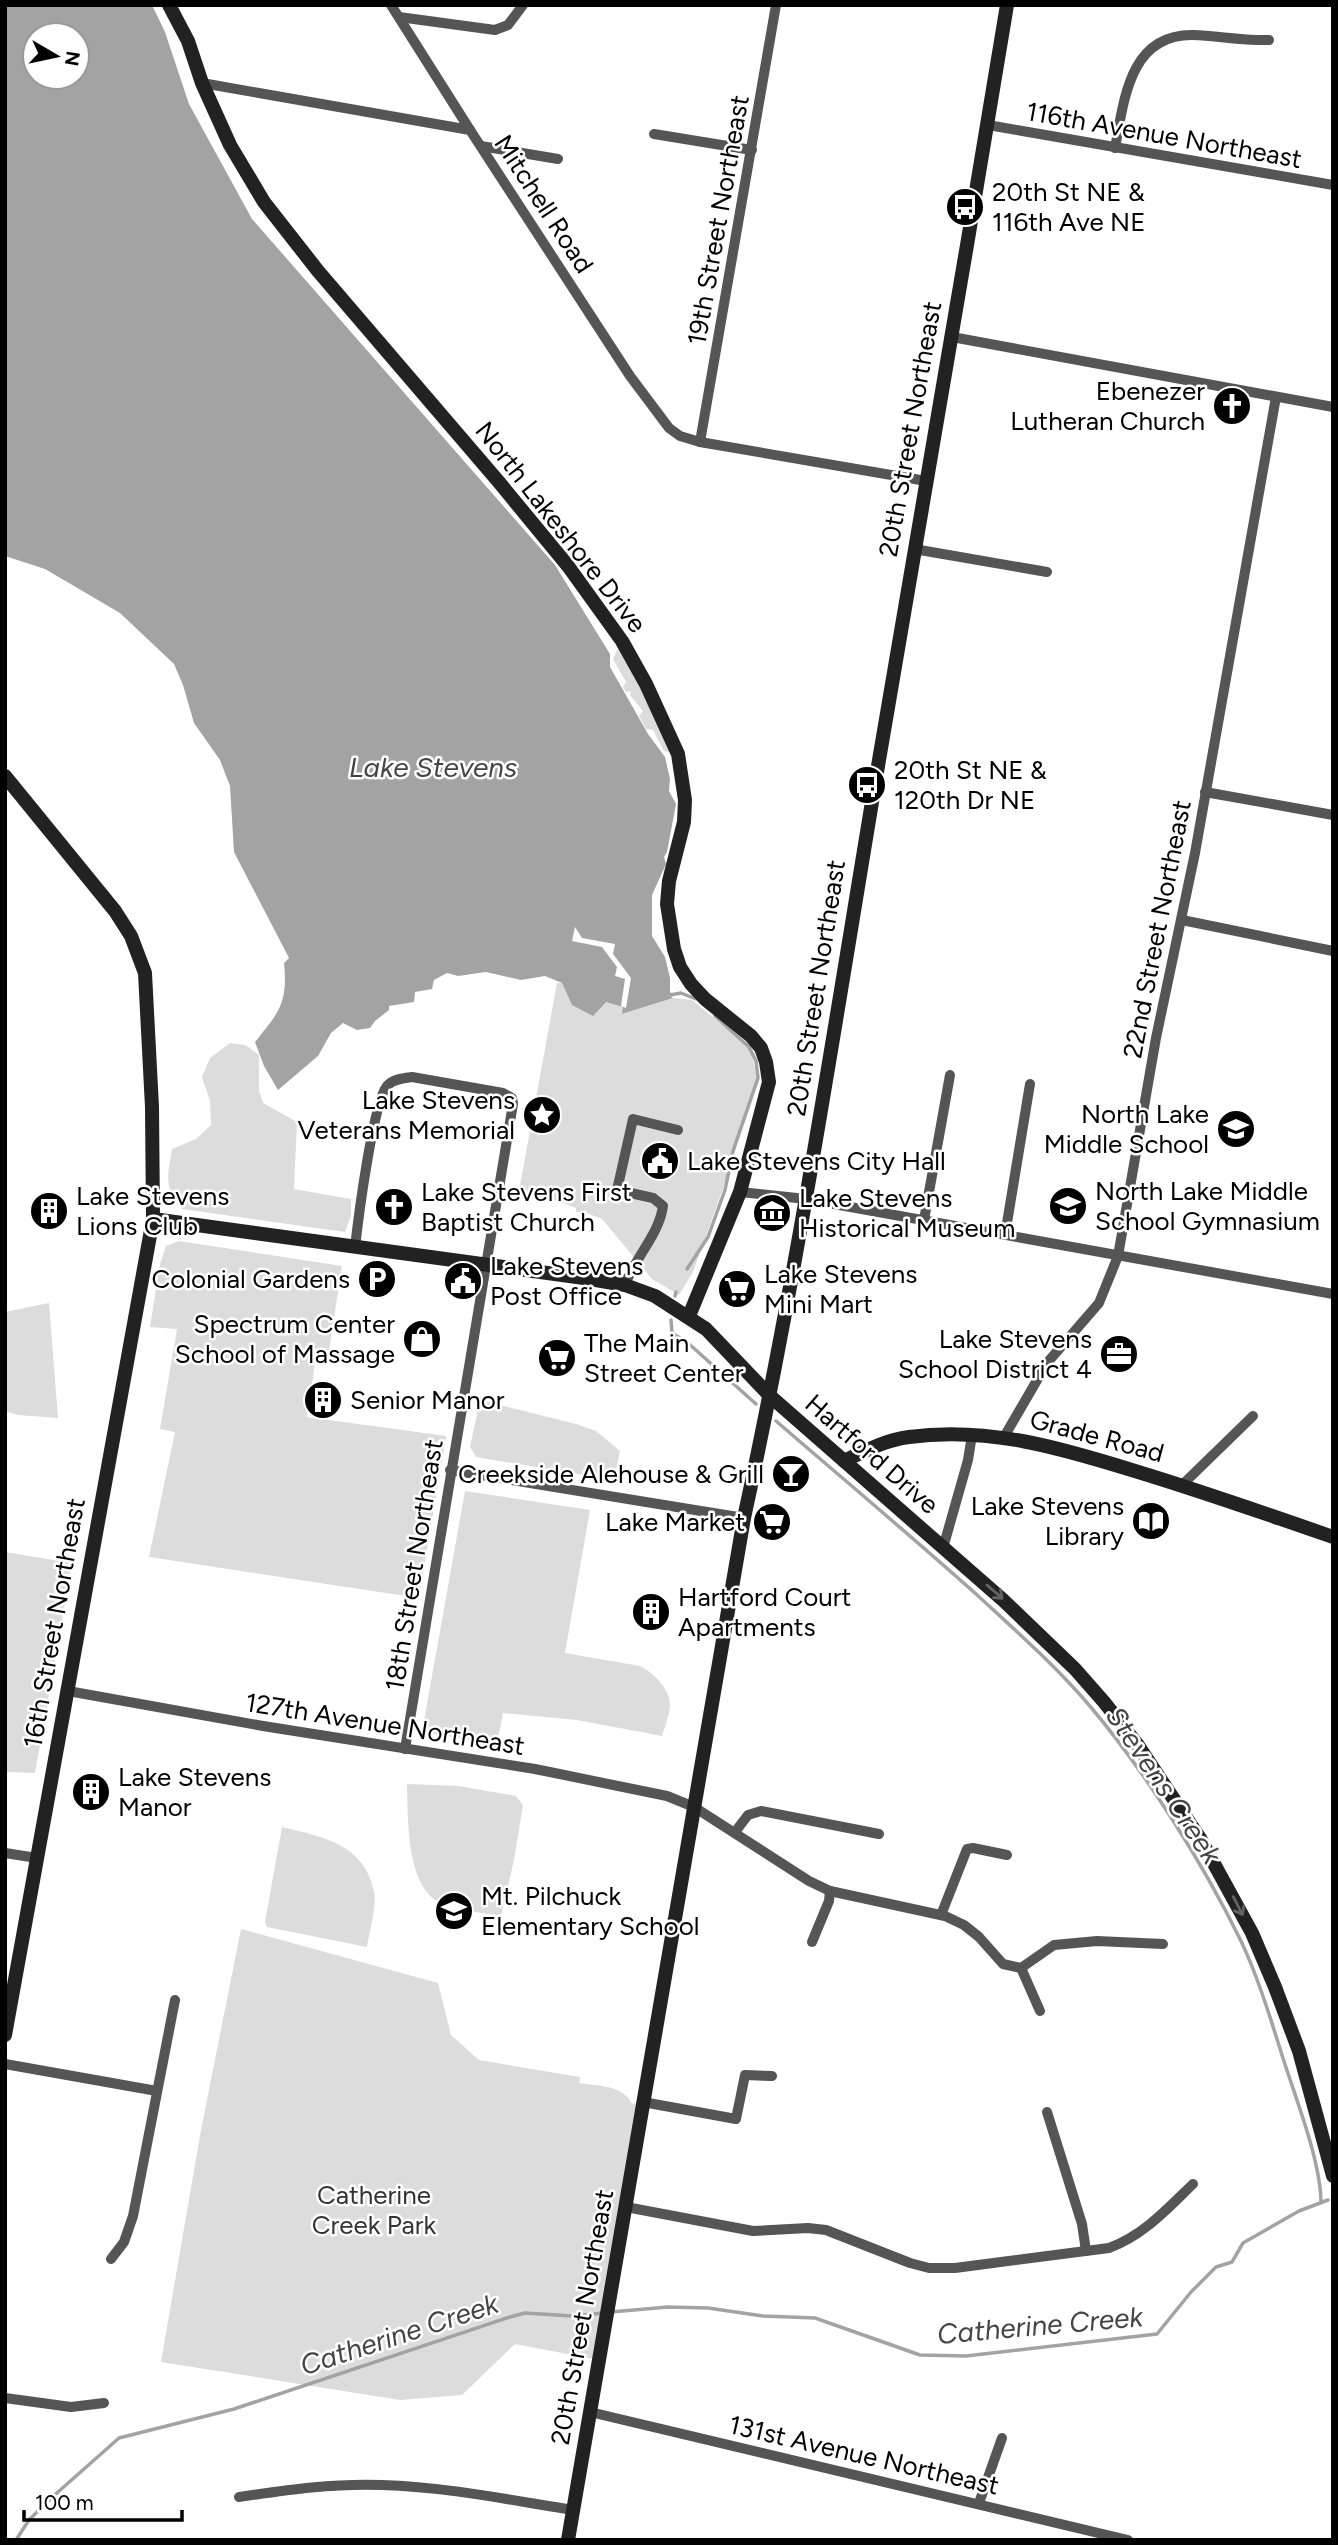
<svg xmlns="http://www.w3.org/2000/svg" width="1338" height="2545" font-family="Figtree,sans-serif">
  <rect width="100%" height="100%" fill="#fff"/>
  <g fill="#dcdcdc">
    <path d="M620 644 674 753 664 751 653 730 646 729 639 716 643 711 630 695 631 691 626 692 623 687 626 682 613 659Z"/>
    <path d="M557 983H562L572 1005 606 1002 623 1007V1014L673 998 692 1000 751 1049 757 1081 727 1177 693 1272 679 1295 652 1279 602 1219 584 1212H576V1208L540 1194 519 1191Z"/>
    <path d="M230 1043 245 1045 259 1055V1090L263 1103 297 1122 294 1189 351 1199V1216L345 1232 182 1209C163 1186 168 1176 172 1149L196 1139 211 1125 210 1101 202 1077 210 1058Z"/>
    <path d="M179 1241 342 1266 329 1351 317 1350 307 1417 446 1436 419 1598 149 1557 175 1432 160 1429 177 1329 150 1327 160 1264 166 1246Z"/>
    <path d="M49 1303 58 1418 18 1415 5 1411V1312Z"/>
    <path d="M480 1400 576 1424 596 1431 620 1451 614 1480 476 1457 470 1447Z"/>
    <path d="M465 1491 590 1510 565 1653 640 1666C654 1673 671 1690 670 1707 669 1716 665 1727 662 1736L577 1720 503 1713 497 1744 422 1732Z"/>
    <path d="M5 1552 72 1563 35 1773 5 1772Z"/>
    <path d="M407 1784 459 1786 516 1796 523 1805 514 1860 501 1916C483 1913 452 1910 437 1901 406 1882 408 1817 407 1784Z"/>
    <path d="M282 1827C323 1837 365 1844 374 1892 377 1906 369 1933 367 1947L267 1927 265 1922Z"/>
    <path d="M241 1929 438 1983 451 2035 479 2060 580 2077 579 2083C597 2086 624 2085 632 2104L635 2103 637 2107 594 2359 515 2344 462 2395 400 2400 161 2362 201 2130Z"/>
  </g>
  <path fill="#a3a3a3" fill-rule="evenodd" d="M5 5H152L165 32 189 104 252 219 555 565 610 654V667L648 734 665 757 670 779 669 791 676 804 667 852 664 857 666 864 652 895V936L665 957 670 978V995L673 998 622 1014 623 1007 606 1002 593 1016 572 1005 562 983 545 976 521 980 486 972 458 976 447 973 434 980 432 989 415 992 414 1002 389 1006V1010L375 1021 370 1028 357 1030 343 1023 331 1033 318 1056 278 1090 264 1066 255 1042C279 1012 288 1004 284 963L289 958 234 852 230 786 220 760 194 723 183 685 174 664 120 613 45 569 5 556ZM35 35H77V77H35Z"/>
  <path fill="#fff" d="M575 927 582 938 615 944 613 954 631 978 626 1008 621 1006 625 979 615 976 617 967 602 947 572 941Z"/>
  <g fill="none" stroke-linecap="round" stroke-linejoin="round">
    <g stroke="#a3a3a3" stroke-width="3.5">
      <path d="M668 992 670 995 681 993 696 999"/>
      <path d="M687 1269 708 1237 725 1190 733 1151 758 1078 756 1061 749 1047 715 1016"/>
      <path d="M675 1296 676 1292"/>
      <path d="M671 1320 672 1333 688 1343 756 1404"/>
      <path d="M776 1421C842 1478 910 1535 976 1594 1015 1630 1055 1665 1089 1705 1145 1771 1203 1863 1241 1941 1258 1977 1270 2017 1282 2055 1295 2097 1321 2161 1321 2203"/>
      <path d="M611 2312 668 2307 708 2308 763 2316 815 2318 920 2355 966 2356 1157 2334 1191 2292 1216 2267 1232 2262 1243 2243 1299 2211 1328 2200"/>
      <path d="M16 2540 29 2520 49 2500 119 2438 234 2409 510 2317 525 2313 572 2316 603 2313"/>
    </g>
    <g stroke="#555" stroke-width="10">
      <path d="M391 5 470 130"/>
      <path d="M399 17 495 30 508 25 523 5"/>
      <path d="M202 83 470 130 630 376 669 428 680 436 700 442 926 481"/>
      <path d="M988 125 1333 185"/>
      <path d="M654 134 752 150"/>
      <path d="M481 146 558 159"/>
      <path d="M1115 148C1124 101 1129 34 1193 35 1219 36 1244 41 1269 40"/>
      <path d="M952 337 1333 407"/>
      <path d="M700 442 776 5"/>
      <path d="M914 549 1047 572"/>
      <path d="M1205 792 1333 815"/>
      <path d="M1182 920 1333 951"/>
      <path d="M740 1192 806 1199 1333 1294"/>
      <path d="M924 1220 950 1075"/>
      <path d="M1005 1235 1030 1084"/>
      <path d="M355 1248C358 1220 373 1103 387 1086 392 1079 404 1078 412 1077L503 1093 512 1098 513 1104 405 1749"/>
      <path d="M625 1285C635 1257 659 1235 663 1206L653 1198 617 1190 633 1119 678 1130"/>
      <path d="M1004 1437 1047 1363 1099 1303 1118 1256 1156 1038 1195 853 1276 397"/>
      <path d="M450 1470 744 1518"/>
      <path d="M1182 1485 1253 1416"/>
      <path d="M943 1548 968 1460 972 1435"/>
      <path d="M68 1691 263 1726 535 1769 667 1796 694 1807 809 1881 830 1891 945 1916 964 1925 979 1937 1003 1964 1021 1968 1054 1945 1097 1941 1163 1944"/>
      <path d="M735 1832 748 1815 761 1811 879 1834"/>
      <path d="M5 1853 37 1858"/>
      <path d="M941 1915 967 1849 973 1848 1007 1855"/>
      <path d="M812 1942 829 1901 830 1891"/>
      <path d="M1021 1968 1040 2011"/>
      <path d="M5 2064 157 2091"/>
      <path d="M643 2102 736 2119 745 2075 772 2076"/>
      <path d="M1047 2112 1082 2224 1086 2251"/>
      <path d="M626 2207 753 2231 808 2228 826 2230 910 2263 929 2268H955L1109 2248C1143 2236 1168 2208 1193 2184"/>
      <path d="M111 2259 124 2242 133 2216 175 2000"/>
      <path d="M5 2398 71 2407 104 2403"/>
      <path d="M590 2412 1128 2540"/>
      <path d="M239 2497C287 2490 334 2483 382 2485 447 2487 510 2500 573 2510"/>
      <path d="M979 2503 1002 2438"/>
    </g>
    <g stroke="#222" stroke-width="14">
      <path d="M169 5 188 41 202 83 230 145 264 202 318 271 498 481 568 566 622 641 646 684 678 754 685 800 684 822 669 881 667 904 674 949 680 967 691 984 705 999 751 1036 761 1048 766 1062 769 1082 740 1192 689 1316"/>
      <path d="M5 776 115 911 131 936 145 973 152 1107 153 1219 5 2035"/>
      <path d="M153 1219 584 1278 625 1285 655 1296 706 1329 770 1396 1003 1600 1075 1669 1104 1702 1137 1744 1201 1840 1252 1933 1275 1987 1299 2051 1333 2176"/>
      <path d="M844 1461C865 1451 885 1440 909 1437 987 1426 1061 1448 1135 1471 1201 1491 1267 1514 1333 1537"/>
      <path d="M568 2540 744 1518C798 1269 836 1017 878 766 920 512 966 259 1007 5"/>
    </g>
  </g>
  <defs><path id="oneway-shaft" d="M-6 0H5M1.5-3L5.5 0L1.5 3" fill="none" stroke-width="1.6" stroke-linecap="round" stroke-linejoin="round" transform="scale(1.75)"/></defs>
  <g stroke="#646464">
    <use href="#oneway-shaft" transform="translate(995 1592) rotate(41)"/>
    <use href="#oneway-shaft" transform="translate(1238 1906) rotate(63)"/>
  </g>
  <defs>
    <symbol id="bus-disc" viewBox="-11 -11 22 22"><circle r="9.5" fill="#000" stroke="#fff"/><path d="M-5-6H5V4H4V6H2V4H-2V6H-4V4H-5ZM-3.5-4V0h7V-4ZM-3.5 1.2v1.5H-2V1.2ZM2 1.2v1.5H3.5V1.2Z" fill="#fff"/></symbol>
    <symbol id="church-disc" viewBox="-11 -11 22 22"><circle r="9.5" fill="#000" stroke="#fff"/><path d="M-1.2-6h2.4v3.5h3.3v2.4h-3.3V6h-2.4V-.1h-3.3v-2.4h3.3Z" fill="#fff"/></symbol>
    <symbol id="sight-disc" viewBox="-11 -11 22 22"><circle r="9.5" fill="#000" stroke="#fff"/><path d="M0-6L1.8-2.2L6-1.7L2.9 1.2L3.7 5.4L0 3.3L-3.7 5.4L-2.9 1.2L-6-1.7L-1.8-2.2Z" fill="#fff"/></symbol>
    <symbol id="school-disc" viewBox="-11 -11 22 22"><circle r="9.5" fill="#000" stroke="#fff"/><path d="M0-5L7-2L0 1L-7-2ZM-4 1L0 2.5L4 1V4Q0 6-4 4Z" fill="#fff"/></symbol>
    <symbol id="civic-disc" viewBox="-11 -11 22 22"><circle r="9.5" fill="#000" stroke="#fff"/><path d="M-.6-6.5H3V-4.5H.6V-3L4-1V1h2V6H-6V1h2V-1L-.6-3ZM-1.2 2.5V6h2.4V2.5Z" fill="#fff"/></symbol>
    <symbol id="building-disc" viewBox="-11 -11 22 22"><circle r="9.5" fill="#000" stroke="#fff"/><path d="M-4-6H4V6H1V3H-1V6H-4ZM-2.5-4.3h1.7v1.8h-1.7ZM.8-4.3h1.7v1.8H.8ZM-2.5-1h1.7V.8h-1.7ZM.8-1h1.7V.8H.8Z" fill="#fff"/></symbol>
    <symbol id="museum-disc" viewBox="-11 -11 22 22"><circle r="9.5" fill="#000" stroke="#fff"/><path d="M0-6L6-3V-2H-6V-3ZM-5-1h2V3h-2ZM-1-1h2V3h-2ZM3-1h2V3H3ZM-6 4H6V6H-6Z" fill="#fff"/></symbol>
    <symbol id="parking-disc" viewBox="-11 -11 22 22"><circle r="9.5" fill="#000" stroke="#fff"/><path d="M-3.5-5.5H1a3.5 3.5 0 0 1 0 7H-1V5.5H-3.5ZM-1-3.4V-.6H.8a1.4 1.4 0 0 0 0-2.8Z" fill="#fff"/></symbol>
    <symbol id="supermarket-disc" viewBox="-11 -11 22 22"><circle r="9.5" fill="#000" stroke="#fff"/><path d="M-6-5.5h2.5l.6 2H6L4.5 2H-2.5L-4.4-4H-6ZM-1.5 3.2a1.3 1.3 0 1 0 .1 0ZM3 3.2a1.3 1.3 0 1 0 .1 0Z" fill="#fff"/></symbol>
    <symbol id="shop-disc" viewBox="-11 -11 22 22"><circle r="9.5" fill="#000" stroke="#fff"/><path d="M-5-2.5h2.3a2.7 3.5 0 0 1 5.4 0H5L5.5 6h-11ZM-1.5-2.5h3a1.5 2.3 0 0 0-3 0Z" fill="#fff"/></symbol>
    <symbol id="office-disc" viewBox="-11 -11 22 22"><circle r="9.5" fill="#000" stroke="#fff"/><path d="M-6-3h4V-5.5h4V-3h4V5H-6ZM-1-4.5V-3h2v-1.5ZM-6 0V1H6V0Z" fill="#fff"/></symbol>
    <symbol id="bar-disc" viewBox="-11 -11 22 22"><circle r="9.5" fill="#000" stroke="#fff"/><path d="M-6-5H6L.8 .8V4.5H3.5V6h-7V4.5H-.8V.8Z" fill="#fff"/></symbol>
    <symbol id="library-disc" viewBox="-11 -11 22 22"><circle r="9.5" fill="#000" stroke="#fff"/><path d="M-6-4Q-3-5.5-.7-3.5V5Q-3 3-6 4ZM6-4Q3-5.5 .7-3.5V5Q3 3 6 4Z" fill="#fff"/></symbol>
  </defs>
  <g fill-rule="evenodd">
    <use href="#bus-disc" x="943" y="185" width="44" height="44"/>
    <use href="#church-disc" x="1210" y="384" width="44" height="44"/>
    <use href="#bus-disc" x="845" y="763" width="44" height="44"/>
    <use href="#sight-disc" x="520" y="1093" width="44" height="44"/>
    <use href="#school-disc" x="1214" y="1107" width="44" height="44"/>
    <use href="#civic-disc" x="638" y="1139" width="44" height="44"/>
    <use href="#school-disc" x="1046" y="1184" width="44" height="44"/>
    <use href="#church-disc" x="372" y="1185" width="44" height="44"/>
    <use href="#building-disc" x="27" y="1189" width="44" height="44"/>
    <use href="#museum-disc" x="750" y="1191" width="44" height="44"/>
    <use href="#parking-disc" x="355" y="1257" width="44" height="44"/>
    <use href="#civic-disc" x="441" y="1259" width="44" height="44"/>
    <use href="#supermarket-disc" x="715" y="1267" width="44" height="44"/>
    <use href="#shop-disc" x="400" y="1317" width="44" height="44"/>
    <use href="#office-disc" x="1097" y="1332" width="44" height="44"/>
    <use href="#supermarket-disc" x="535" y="1336" width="44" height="44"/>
    <use href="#building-disc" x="301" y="1378" width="44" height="44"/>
    <use href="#bar-disc" x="769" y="1452" width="44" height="44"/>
    <use href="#library-disc" x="1129" y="1499" width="44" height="44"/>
    <use href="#supermarket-disc" x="750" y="1500" width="44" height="44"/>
    <use href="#building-disc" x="629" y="1590" width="44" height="44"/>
    <use href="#building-disc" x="69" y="1770" width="44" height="44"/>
    <use href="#school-disc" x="432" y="1889" width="44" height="44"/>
  </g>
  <g text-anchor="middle" stroke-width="5" stroke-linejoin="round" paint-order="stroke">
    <g font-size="26" fill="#000" stroke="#fff">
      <text transform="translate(1164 135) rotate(10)" y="9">116th Avenue Northeast</text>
      <text transform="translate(544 204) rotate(57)" y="9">Mitchell Road</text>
      <text transform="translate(718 220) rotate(-80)" y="9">19th Street Northeast</text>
      <text transform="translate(910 429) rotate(-80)" y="9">20th Street Northeast</text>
      <text transform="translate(561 527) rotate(52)" y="9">North Lakeshore Drive</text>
      <text transform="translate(1157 929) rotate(-79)" y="9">22nd Street Northeast</text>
      <text transform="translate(816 988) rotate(-81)" y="9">20th Street Northeast</text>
      <text transform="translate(1097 1436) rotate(15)" y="9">Grade Road</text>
      <text transform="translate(872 1454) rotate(41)" y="9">Hartford Drive</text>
      <text transform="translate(414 1565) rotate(-81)" y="9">18th Street Northeast</text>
      <text transform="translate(54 1623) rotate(-80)" y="9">16th Street Northeast</text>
      <text transform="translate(385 1724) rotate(9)" y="9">127th Avenue Northeast</text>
      <text transform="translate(582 2317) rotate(-80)" y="9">20th Street Northeast</text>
      <text transform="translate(864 2455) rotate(13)" y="9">131st Avenue Northeast</text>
    </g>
    <g font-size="26" fill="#000" stroke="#fff" text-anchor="start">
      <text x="992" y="201">20th St NE &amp;<tspan x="992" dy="30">116th Ave NE</tspan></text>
      <text x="1205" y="400" text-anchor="end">Ebenezer<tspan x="1205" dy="30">Lutheran Church</tspan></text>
      <text x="894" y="779">20th St NE &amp;<tspan x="894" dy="30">120th Dr NE</tspan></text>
      <text x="515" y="1109" text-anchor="end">Lake Stevens<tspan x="515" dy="30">Veterans Memorial</tspan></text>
      <text x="1209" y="1123" text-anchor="end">North Lake<tspan x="1209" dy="30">Middle School</tspan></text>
      <text x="687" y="1170">Lake Stevens City Hall</text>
      <text x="1095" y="1200">North Lake Middle<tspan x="1095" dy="30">School Gymnasium</tspan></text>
      <text x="421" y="1201">Lake Stevens First<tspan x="421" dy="30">Baptist Church</tspan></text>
      <text x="76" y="1205">Lake Stevens<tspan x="76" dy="30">Lions Club</tspan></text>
      <text x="799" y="1207">Lake Stevens<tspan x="799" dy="30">Historical Museum</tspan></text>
      <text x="490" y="1275">Lake Stevens<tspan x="490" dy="30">Post Office</tspan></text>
      <text x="764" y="1283">Lake Stevens<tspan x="764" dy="30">Mini Mart</tspan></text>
      <text x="350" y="1288" text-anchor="end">Colonial Gardens</text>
      <text x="395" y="1333" text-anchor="end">Spectrum Center<tspan x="395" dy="30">School of Massage</tspan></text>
      <text x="1092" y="1348" text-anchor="end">Lake Stevens<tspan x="1092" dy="30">School District 4</tspan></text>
      <text x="584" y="1352">The Main<tspan x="584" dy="30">Street Center</tspan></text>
      <text x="350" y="1409">Senior Manor</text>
      <text x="764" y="1483" text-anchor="end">Creekside Alehouse &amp; Grill</text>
      <text x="1124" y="1515" text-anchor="end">Lake Stevens<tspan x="1124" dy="30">Library</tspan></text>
      <text x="745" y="1531" text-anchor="end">Lake Market</text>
      <text x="678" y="1606">Hartford Court<tspan x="678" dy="30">Apartments</tspan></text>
      <text x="118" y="1786">Lake Stevens<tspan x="118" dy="30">Manor</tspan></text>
      <text x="481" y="1905">Mt. Pilchuck<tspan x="481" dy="30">Elementary School</tspan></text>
    </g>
    <g font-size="26" fill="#333" stroke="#fff">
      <text x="374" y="2204">Catherine<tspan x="374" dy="30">Creek Park</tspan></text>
    </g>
    <g font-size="28" font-style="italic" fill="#444" stroke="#fff">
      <text x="433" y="777">Lake Stevens</text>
      <text transform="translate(1164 1785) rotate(56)" y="10">Stevens Creek</text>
      <text transform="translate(1040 2325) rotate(-5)" y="10">Catherine Creek</text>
      <text transform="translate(399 2334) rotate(-18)" y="10">Catherine Creek</text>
    </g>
  </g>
  <rect width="1338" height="2545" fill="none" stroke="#000000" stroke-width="14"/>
  <g transform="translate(56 56) rotate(99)"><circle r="33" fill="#ffffff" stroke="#999999" stroke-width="2"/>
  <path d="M0-5L12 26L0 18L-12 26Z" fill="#000000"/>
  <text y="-10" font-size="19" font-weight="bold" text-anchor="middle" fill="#000000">N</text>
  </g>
  <path d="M24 2510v10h158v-10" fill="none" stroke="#000000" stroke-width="3.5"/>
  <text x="35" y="2510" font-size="21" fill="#000000" stroke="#ffffff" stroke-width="5" paint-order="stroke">100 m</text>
</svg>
